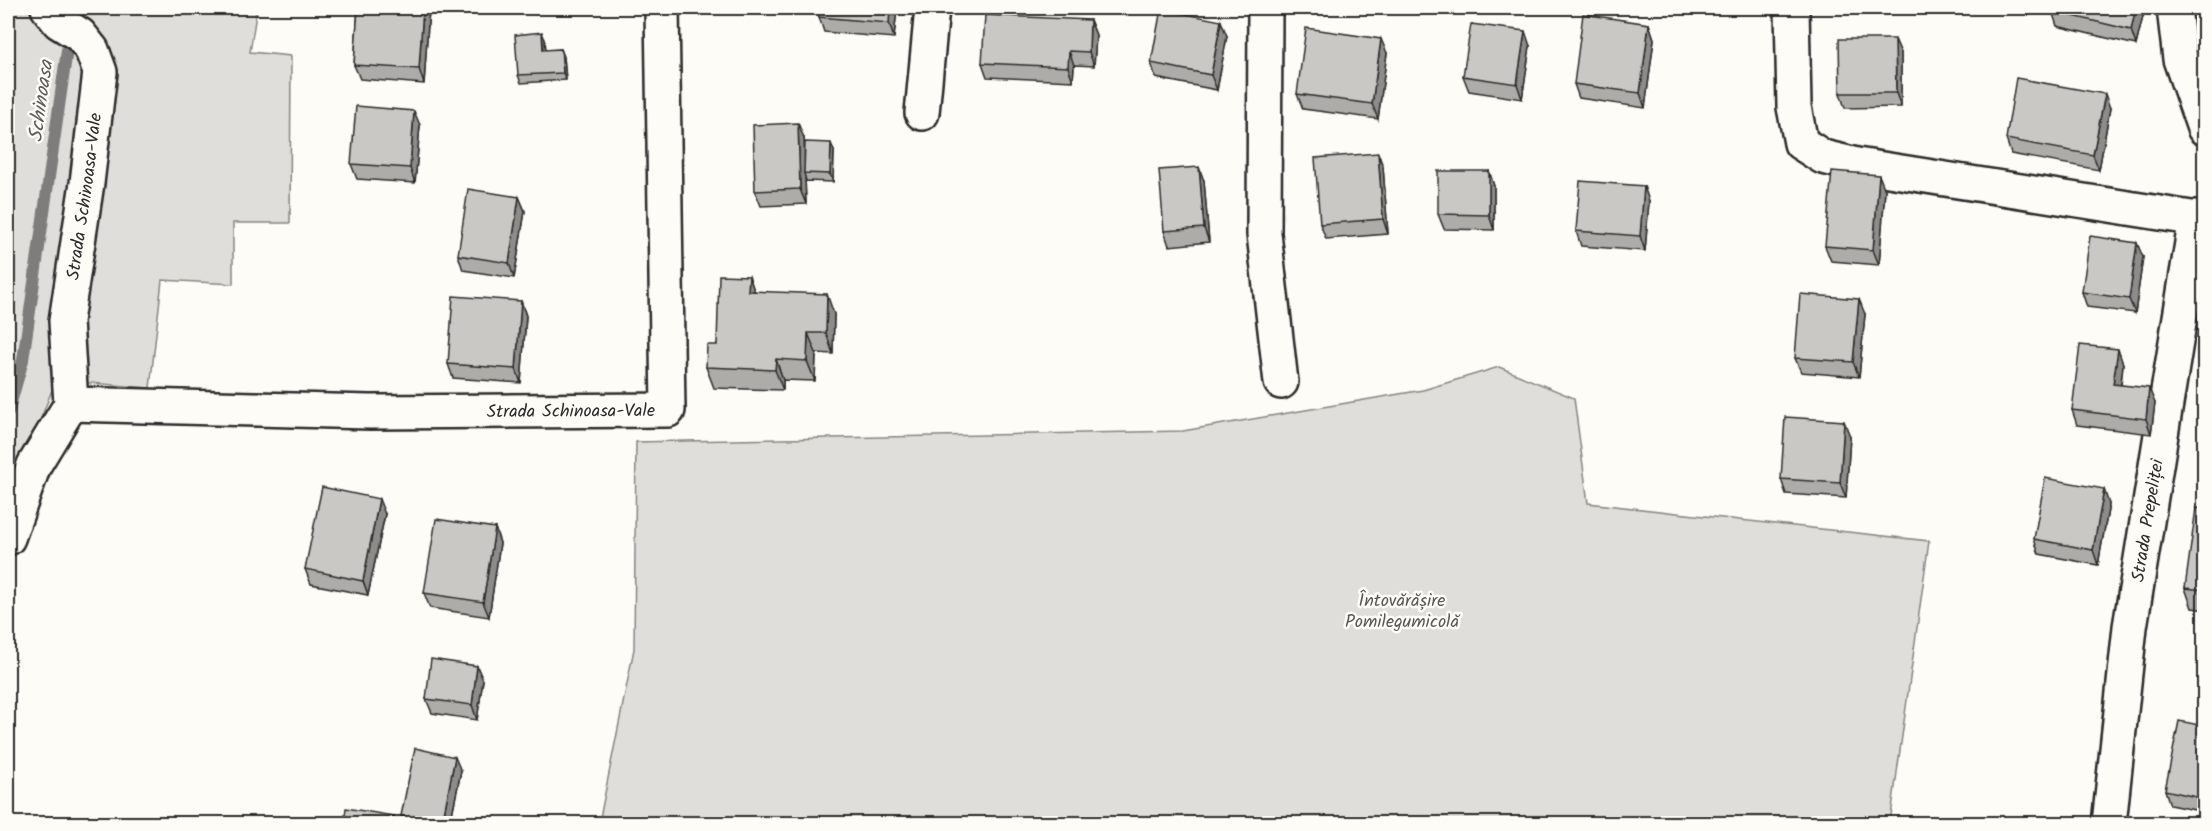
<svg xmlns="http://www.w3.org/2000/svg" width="2212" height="831" font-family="Kalam,sans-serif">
  <rect width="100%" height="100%" fill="#fdfcf7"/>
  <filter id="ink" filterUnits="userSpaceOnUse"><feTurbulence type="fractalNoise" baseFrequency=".0167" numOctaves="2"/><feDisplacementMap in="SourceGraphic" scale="12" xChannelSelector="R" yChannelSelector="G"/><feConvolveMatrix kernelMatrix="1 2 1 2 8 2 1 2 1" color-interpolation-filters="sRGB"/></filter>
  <g filter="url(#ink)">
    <g fill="#dfdeda" stroke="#858482" stroke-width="1.5">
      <path d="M11 8H257L250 52 291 56 290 223H233V284L162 280 150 388 56 380 8 502V39Z"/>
      <path d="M1499 367 1574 398 1588 503 1929 541 1890 823H599L634 649 636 442 1183 431 1423 390Z"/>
    </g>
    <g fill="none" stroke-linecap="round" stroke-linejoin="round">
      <path stroke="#7e7d7b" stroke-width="12" d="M8 413 23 360 73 8"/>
      <defs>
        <g id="minor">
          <path d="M1265 8 1264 234 1281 382"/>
          <path d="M1792 8 1794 107 1801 143 1823 157 1857 165 2204 220"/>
          <path d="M2174 8 2180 59 2204 128"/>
          <path d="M922 113 932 8"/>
          <path id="s1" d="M71 404 370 412 668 410 662 8"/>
          <path id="s2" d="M8 538 34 465 71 404 66 321 87 183 100 72 92 50 80 35 59 22 48 8"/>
          <path id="s3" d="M2109 824 2130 627 2196 218"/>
        </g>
      </defs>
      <use href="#minor" stroke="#2b2b2b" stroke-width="38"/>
      <use href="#minor" stroke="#fdfcf7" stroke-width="33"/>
    </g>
    <g fill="#adaca9" stroke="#2b2b2b" stroke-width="1.5">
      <path d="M358 8H429L424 84 360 79 354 65Z"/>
      <path d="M897 8 894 38 824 32 819 17Z"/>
      <path d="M2053 8H2145L2136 45 2057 26 2052 11Z"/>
      <path d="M1090 20 1096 35 1094 66 1074 65 1073 81 987 77 982 63Z"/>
      <path d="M1649 24 1654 39 1645 108 1579 98 1574 84Z"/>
      <path d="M1227 36 1217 90 1156 78 1151 63Z"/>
      <path d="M545 40 546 50 561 49 564 57 566 80 521 83 518 75Z"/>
      <path d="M1530 46 1522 99 1469 91 1463 76Z"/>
      <path d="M1387 53 1378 119 1303 109 1297 94Z"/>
      <path d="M1901 53V107L1845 108 1840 93Z"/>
      <path d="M2110 108 2099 170 2011 154 2006 139Z"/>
      <path d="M420 125 415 183 357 179 351 164Z"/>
      <path d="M804 138V157L834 151 833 182 806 181 805 177 806 204 761 206 755 191Z"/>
      <path d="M1378 153 1383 167 1388 234 1326 239 1320 224Z"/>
      <path d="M1489 171 1494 186V230L1444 229 1438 214Z"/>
      <path d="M1204 181 1209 242 1169 246 1164 231Z"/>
      <path d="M1885 190 1879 265 1831 261 1825 246Z"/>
      <path d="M519 197 525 211 514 278 463 270 458 255Z"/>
      <path d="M1649 201 1645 251 1581 246 1576 231Z"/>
      <path d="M2143 257 2135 313 2087 307 2082 292Z"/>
      <path d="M749 276 754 291 834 314 833 354 816 353 815 381 783 380V390L714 388 706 367Z"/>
      <path d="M521 301 526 316 521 383 453 378 448 364Z"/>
      <path d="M1865 314 1859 377 1801 372 1795 358Z"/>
      <path d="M2123 364 2121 385 2155 403 2151 434 2077 425 2072 410Z"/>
      <path d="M1850 436 1846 498 1786 494 1781 479Z"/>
      <path d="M2109 504 2098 565 2039 554 2034 539Z"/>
      <path d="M2205 509V610L2192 608 2185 588Z"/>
      <path d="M385 514 368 595 311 584 305 569Z"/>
      <path d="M495 528 500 543 489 617 430 608 424 593Z"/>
      <path d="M483 680 477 720 432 713 426 699Z"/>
      <path d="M2205 726V812L2170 805 2165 790Z"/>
      <path d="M461 771 450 824H404L401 816Z"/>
    </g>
    <g fill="#8d8c89" stroke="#2b2b2b" stroke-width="1.5">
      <path d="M423 8H429L424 84 419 69Z"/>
      <path d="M890 8H897L894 38 889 23Z"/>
      <path d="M2136 8H2145L2136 45 2131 30Z"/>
      <path d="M1090 20 1096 35 1094 66 1089 52Z"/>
      <path d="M1221 21 1227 36 1217 90 1211 75Z"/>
      <path d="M1649 24 1654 39 1645 108 1640 93Z"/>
      <path d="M1525 31 1530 46 1522 99 1517 84Z"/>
      <path d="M542 32 545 40 546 58 543 50Z"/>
      <path d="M1381 39 1387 53 1378 119 1372 104Z"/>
      <path d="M1895 39 1901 53V107L1896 93Z"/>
      <path d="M561 49 564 57 566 80 563 73Z"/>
      <path d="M1069 51 1074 65 1073 81 1068 67Z"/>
      <path d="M2105 94 2110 108 2099 170 2093 155Z"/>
      <path d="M414 111 420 125 415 183 410 168Z"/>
      <path d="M798 123 804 138 805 173H804L805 177 806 204 800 189Z"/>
      <path d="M831 143 834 151 833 182 830 174Z"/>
      <path d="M1378 153 1383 167 1388 234 1383 219Z"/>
      <path d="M1199 167 1204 181 1209 242 1204 228Z"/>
      <path d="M1489 171 1494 186V230L1489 215Z"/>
      <path d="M1879 175 1885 190 1879 265 1873 250Z"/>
      <path d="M1644 186 1649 201 1645 251 1640 236Z"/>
      <path d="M519 197 525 211 514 278 509 263Z"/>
      <path d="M2137 243 2143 257 2135 313 2129 299Z"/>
      <path d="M749 276 756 296 748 291Z"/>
      <path d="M827 294 834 314 833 354 826 333Z"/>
      <path d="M1859 299 1865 314 1859 377 1853 362Z"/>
      <path d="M521 301 526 316 521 383 516 369Z"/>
      <path d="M808 333 816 353 815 381 807 361Z"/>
      <path d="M2118 349 2123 364 2119 399 2113 384Z"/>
      <path d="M776 359 783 380V390L775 370Z"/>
      <path d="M2149 388 2155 403 2151 434 2146 419Z"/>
      <path d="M1844 421 1850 436 1846 498 1840 483Z"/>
      <path d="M2104 489 2109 504 2098 565 2093 550Z"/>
      <path d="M379 499 385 514 368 595 363 581Z"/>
      <path d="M495 528 500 543 489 617 483 602Z"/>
      <path d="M477 666 483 680 477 720 472 705Z"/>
      <path d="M455 757 461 771 450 824H442Z"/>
      <path d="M394 816 396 824H392Z"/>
    </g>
    <g fill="#c9c8c4" stroke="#2b2b2b" stroke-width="1.5">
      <path d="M358 8H423L419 69 354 65Z"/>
      <path d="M819 8H890L889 23 819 17Z"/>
      <path d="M2053 8H2136L2131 30 2052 11Z"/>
      <path d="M1161 9 1221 21 1211 75 1151 63Z"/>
      <path d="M1583 14 1649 24 1640 93 1574 84Z"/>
      <path d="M985 15 1090 20 1089 52 1069 51 1068 67 982 63Z"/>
      <path d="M1471 24 1525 31 1517 84 1463 76Z"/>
      <path d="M1306 28 1381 39 1372 104 1297 94Z"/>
      <path d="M542 32 543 50 561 49 563 73 518 75 515 35Z"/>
      <path d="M1839 39H1895L1896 93H1840Z"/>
      <path d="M2016 78 2105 94 2093 155 2006 139Z"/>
      <path d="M356 106 414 111 410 168 351 164Z"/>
      <path d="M798 123 800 189 755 191 753 125Z"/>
      <path d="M805 142 831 143 830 174 804 173Z"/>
      <path d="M1378 153 1383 219 1320 224 1315 158Z"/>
      <path d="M1199 167 1204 228 1164 231 1159 170Z"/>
      <path d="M1438 171H1489V215L1438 214Z"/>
      <path d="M1832 171 1879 175 1873 250 1825 246Z"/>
      <path d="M1580 181 1644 186 1640 236 1576 231Z"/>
      <path d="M468 189 519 197 509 263 458 255Z"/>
      <path d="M2090 236 2137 243 2129 299 2082 292Z"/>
      <path d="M719 275 749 276 748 291 827 294 826 333H808L807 361 776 359 775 370 706 367 707 345H717Z"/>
      <path d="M1800 294 1859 299 1853 362 1795 358Z"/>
      <path d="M453 296 521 301 516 369 448 364Z"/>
      <path d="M2080 345 2118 349 2113 384 2149 388 2146 419 2072 410Z"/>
      <path d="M1785 417 1844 421 1840 483 1781 479Z"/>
      <path d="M2045 478 2104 489 2093 550 2034 539Z"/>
      <path d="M322 487 379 499 363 581 305 569Z"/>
      <path d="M2196 508 2205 509V590L2185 588Z"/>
      <path d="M436 519 495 528 483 602 424 593Z"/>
      <path d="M431 659 477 666 472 705 426 699Z"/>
      <path d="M2179 721 2205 726V799L2165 790Z"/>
      <path d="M415 748 455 757 442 824H437L401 816Z"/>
      <path d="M346 808 394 816 392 824H344Z"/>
    </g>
  </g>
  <g text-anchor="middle" stroke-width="5" stroke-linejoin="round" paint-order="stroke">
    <g font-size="18" fill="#2b2b2b" stroke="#fdfcf7">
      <text dy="6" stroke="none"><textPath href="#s2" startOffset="358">Strada Schinoasa-Vale</textPath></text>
      <text dy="6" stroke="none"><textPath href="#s1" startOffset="500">Strada Schinoasa-Vale</textPath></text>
      <text dy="6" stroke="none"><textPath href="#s3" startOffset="306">Strada Prepeliței</textPath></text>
    </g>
    <g font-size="18" fill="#585857" stroke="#fdfcf7">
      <text x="1402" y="606">Întovărășire<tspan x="1402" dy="21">Pomilegumicolă</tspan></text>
    </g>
    <g font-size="20" font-style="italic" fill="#5b5b5a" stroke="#fdfcf7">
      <text transform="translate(40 101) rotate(-82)" y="7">Schinoasa</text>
    </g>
  </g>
  <rect width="2212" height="831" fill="none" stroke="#fdfcf7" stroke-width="30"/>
  <rect x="15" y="15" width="2182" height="801" fill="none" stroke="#2b2b2b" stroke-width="2" filter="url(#ink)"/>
</svg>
